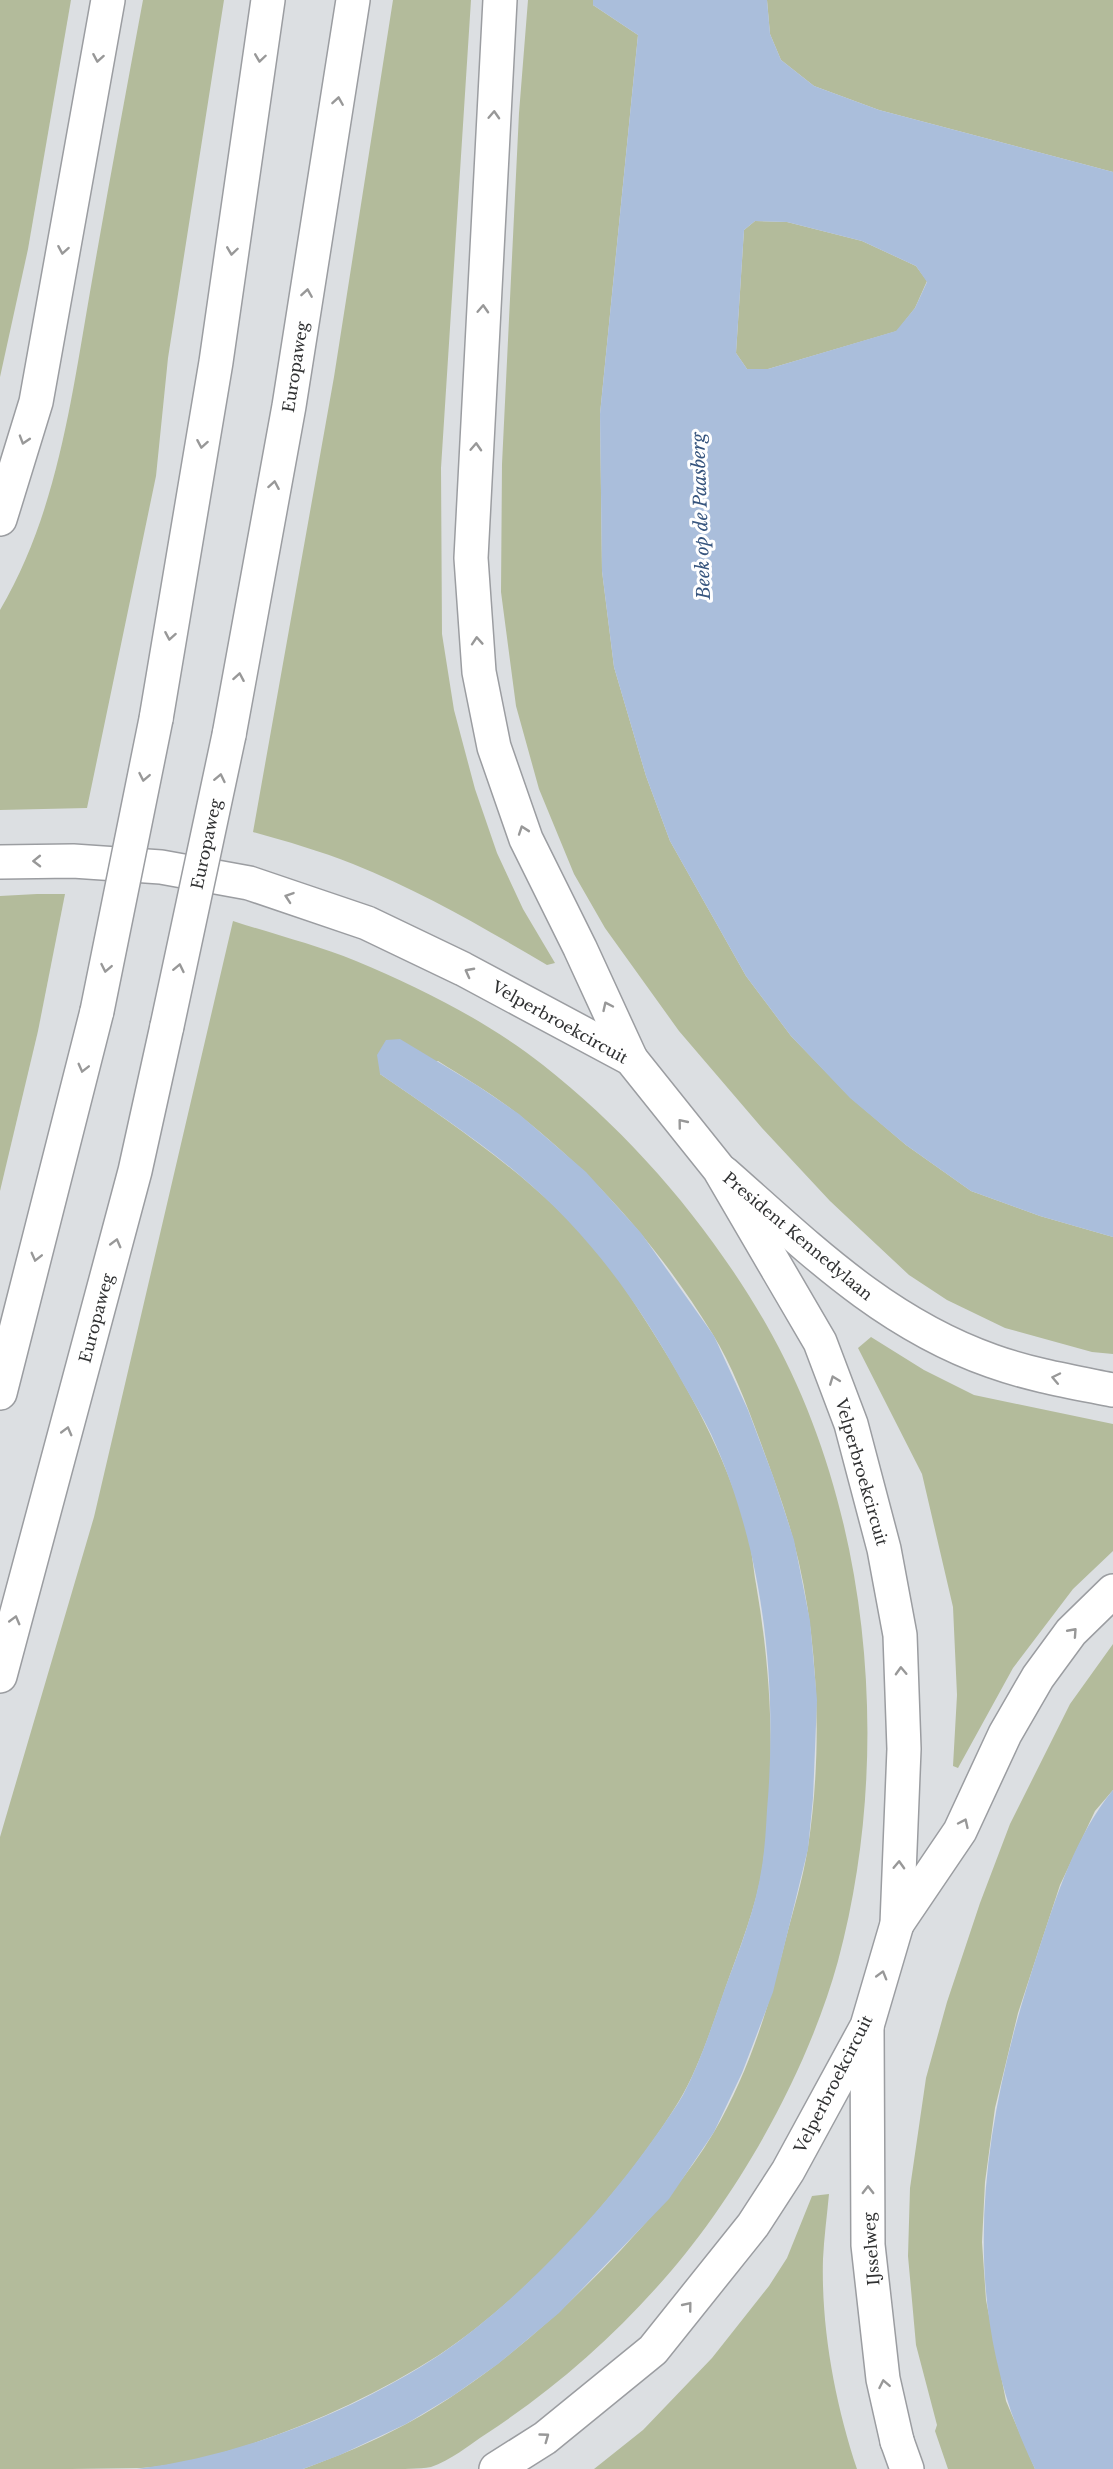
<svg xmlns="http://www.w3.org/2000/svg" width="1113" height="2469" font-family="'Libre Baskerville',serif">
  <rect width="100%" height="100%" fill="#dcdfe2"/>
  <g fill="#b3bb9b">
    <path d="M0 0H71L28 249 0 377Z"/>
    <path d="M143 0H224L168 358 156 476 87 808 0 810V610C57 513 71 401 90 292 107 194 125 97 143 0Z"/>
    <path d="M393 0H471L441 468 442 634 454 710 475 789 497 853 523 909 555 963 547 965C484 928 421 891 353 864 320 851 286 841 253 832L334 377Z"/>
    <path d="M528 0H593V5L638 35 600 414 602 571 614 667 646 776 670 841 746 976 791 1036 851 1098 906 1145 971 1191 1040 1216 1113 1237V1354L1092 1352 1005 1328 947 1300 909 1275 830 1201 762 1128 679 1031 605 928 574 874 539 789 516 706 501 592 502 464 519 113Z"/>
    <path d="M767 0H1113V172L879 110 814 86 781 60 770 34Z"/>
    <path d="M755 221 787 222 862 241 916 266 927 281 915 308 897 331 768 369H747L736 353 744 230Z"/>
    <path d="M37 894H65L38 1031 0 1191V896Z"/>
    <path d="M233 921C273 934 316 945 356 961 421 988 487 1021 543 1065 632 1135 709 1225 766 1324 872 1509 893 1757 838 1961 807 2074 735 2201 657 2287 606 2344 550 2392 486 2434 469 2445 450 2461 431 2467 419 2469 402 2469 389 2469 360 2469 331 2469 303 2469 338 2456 375 2441 408 2423 489 2378 558 2317 621 2250 655 2213 688 2176 714 2132 748 2074 769 2007 785 1942 793 1911 803 1879 808 1847 823 1750 819 1634 793 1539 784 1505 771 1471 759 1438 746 1403 732 1365 712 1333 661 1250 596 1175 519 1115 494 1095 465 1078 438 1061L380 1074C457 1127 537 1180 598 1252 617 1275 633 1301 649 1326 690 1390 728 1460 748 1534 752 1550 753 1567 756 1584 772 1676 776 1771 763 1864 757 1906 739 1949 725 1989 713 2024 698 2070 679 2101 625 2190 527 2297 439 2355 378 2394 308 2426 239 2448 208 2457 173 2466 141 2468 95 2469 46 2469 0 2469V1837L94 1517Z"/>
    <path d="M871 1337 924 1370 974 1395 1113 1424V1551L1073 1589 1013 1668 958 1768 953 1766 957 1695 953 1607 922 1474 858 1348Z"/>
    <path d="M1113 1644V1790L1095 1811 1060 1885 1018 2013 995 2108 985 2182 982 2242 986 2300 1006 2401 1035 2469H948L935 2431 937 2425 916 2345 908 2256 910 2188 926 2078 947 2002 980 1903 1010 1824 1070 1704Z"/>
    <path d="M829 2194C827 2216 824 2237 823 2259 821 2328 835 2403 857 2469H594L643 2430 712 2358 769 2286 787 2258 812 2196Z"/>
  </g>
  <g fill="#aabedb" fill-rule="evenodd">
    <path d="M593 0H767L770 34 781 60 814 86 879 110 1113 172V1237L1040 1216 971 1191 906 1145 850 1098 791 1036 746 976 670 841 646 776 614 667 602 571 600 414 638 35 593 5ZM755 221 787 222 862 241 916 266 927 282 915 308 896 331 768 369H747L736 353 744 230Z"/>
    <path d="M400 1039 478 1086 519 1114 586 1172 641 1233 714 1336 748 1410 773 1476 794 1540 810 1621 817 1700 813 1798 808 1849 773 1992 742 2073 714 2132 669 2199 559 2313 498 2364 454 2395 406 2424 340 2455 303 2469H137C241 2456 353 2412 441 2354 495 2317 543 2270 587 2222 614 2192 639 2160 662 2127 669 2116 677 2106 683 2095 700 2063 712 2026 724 1991 739 1951 756 1908 762 1866 765 1847 766 1828 767 1810 778 1684 764 1550 711 1434 703 1417 693 1401 684 1385 638 1302 590 1234 517 1173 474 1137 426 1106 380 1074L377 1055 386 1040Z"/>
    <path d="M1113 1790V2469H1035C952 2300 982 2120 1039 1949 1057 1894 1076 1835 1113 1790Z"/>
  </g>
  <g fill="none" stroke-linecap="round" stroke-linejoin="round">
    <defs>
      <g id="tertiary">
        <path d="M724 1173C809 1248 884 1323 992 1361 1031 1375 1073 1382 1113 1390"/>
        <path d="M897 1924 960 1831 1005 1734 1038 1677 1071 1632 1113 1591"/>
      </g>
      <g id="trunk">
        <path d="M0 862 73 861 161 867 249 883 367 923 463 969 631 1059 719 1169 820 1342 851 1424 884 1549 900 1635 904 1749 897 1924 867 2026 788 2171 753 2225 653 2350 545 2438 496 2469"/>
        <path d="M867 2028 868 2245 883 2379 897 2441"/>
      </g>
      <g id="motorway">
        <path d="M500 0 471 558 479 672 494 747 526 839 580 948 631 1059"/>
        <path d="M0 519 36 402 108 0"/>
        <path d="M156 719 216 362 268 0"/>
        <path d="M229 735 289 406 353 0"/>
        <path d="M0 1393 97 1011"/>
        <path d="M0 1676 135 1171 167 1026"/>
        <path d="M897 2441 907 2469"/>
      </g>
    </defs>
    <use href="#tertiary" stroke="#9b9da1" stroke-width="36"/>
    <use href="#trunk" stroke="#9b9da1" stroke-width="36"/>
    <use href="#motorway" stroke="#9b9da1" stroke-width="36"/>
    <use href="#tertiary" stroke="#fff" stroke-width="33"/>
    <use href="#trunk" stroke="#fff" stroke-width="33"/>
    <use href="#motorway" stroke="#fff" stroke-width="33"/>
    <defs>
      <g id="motorway-bridge">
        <path d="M97 1011 156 719"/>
        <path d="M167 1026 229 735"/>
      </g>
    </defs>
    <use href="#motorway-bridge" stroke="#9b9da1" stroke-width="36" stroke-linecap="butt"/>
    <use href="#motorway-bridge" stroke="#fff" stroke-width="33"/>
  </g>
  <defs><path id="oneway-chevron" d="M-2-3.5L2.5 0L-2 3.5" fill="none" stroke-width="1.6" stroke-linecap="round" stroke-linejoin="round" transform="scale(1.5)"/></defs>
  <g stroke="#989898">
    <use href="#oneway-chevron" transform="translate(98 58) rotate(100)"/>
    <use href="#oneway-chevron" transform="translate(260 58) rotate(98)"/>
    <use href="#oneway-chevron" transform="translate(338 101) rotate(-81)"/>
    <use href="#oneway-chevron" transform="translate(494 115) rotate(-87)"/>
    <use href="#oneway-chevron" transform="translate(63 250) rotate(100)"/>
    <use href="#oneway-chevron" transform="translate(232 251) rotate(98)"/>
    <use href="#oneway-chevron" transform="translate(307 293) rotate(-81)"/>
    <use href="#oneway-chevron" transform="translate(483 309) rotate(-87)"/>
    <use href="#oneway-chevron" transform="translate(24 440) rotate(107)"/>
    <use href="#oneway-chevron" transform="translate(202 444) rotate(100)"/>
    <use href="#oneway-chevron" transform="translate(476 447) rotate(-87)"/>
    <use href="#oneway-chevron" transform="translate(274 485) rotate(-80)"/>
    <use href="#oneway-chevron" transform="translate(170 636) rotate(100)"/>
    <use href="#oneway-chevron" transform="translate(477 641) rotate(-94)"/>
    <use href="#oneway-chevron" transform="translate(239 677) rotate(-80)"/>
    <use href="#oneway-chevron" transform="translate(144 777) rotate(101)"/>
    <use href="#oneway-chevron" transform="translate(220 778) rotate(-78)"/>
    <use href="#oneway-chevron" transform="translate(523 830) rotate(-109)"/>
    <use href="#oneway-chevron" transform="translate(37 861) rotate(179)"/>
    <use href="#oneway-chevron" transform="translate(289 897) rotate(-161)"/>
    <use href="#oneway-chevron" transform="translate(106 968) rotate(101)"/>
    <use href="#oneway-chevron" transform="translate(179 968) rotate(-78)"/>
    <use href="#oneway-chevron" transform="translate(469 972) rotate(-152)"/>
    <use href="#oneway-chevron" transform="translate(607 1006) rotate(-115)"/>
    <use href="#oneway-chevron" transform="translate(83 1068) rotate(104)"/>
    <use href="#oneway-chevron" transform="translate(682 1123) rotate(-129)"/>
    <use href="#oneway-chevron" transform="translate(116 1243) rotate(-75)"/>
    <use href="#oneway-chevron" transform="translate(36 1257) rotate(104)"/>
    <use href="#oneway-chevron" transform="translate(1056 1378) rotate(-168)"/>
    <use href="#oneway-chevron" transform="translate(834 1380) rotate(-111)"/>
    <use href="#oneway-chevron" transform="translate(67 1431) rotate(-75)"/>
    <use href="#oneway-chevron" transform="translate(15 1620) rotate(-75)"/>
    <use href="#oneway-chevron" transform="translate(1073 1632) rotate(-48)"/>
    <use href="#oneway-chevron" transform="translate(901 1671) rotate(-92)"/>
    <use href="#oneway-chevron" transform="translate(964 1823) rotate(-65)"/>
    <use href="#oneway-chevron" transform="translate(899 1865) rotate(-88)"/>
    <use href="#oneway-chevron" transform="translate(882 1975) rotate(-74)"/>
    <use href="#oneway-chevron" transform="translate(868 2190) rotate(-90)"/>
    <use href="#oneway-chevron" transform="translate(688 2306) rotate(-51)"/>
    <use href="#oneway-chevron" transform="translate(884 2384) rotate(-101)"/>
    <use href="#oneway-chevron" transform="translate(545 2437) rotate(-36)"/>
  </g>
  <g text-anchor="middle" stroke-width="6" stroke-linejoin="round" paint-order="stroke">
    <g font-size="16" fill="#303132" stroke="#fff">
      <text transform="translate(295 367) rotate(-81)" y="6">Europaweg</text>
      <text transform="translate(206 844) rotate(-78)" y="6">Europaweg</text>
      <text transform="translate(560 1022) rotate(29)" y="6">Velperbroekcircuit</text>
      <text transform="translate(798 1236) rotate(40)" y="6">President Kennedylaan</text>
      <text transform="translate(96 1318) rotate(-75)" y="6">Europaweg</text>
      <text transform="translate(862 1472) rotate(74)" y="6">Velperbroekcircuit</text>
      <text transform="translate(833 2084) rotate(-63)" y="6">Velperbroekcircuit</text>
      <text transform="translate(871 2249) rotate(-94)" y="6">IJsselweg</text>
    </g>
    <g font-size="18" font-style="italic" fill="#37557e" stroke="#fff">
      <text transform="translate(701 516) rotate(-92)" y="6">Beek op de Paasberg</text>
    </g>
  </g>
</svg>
